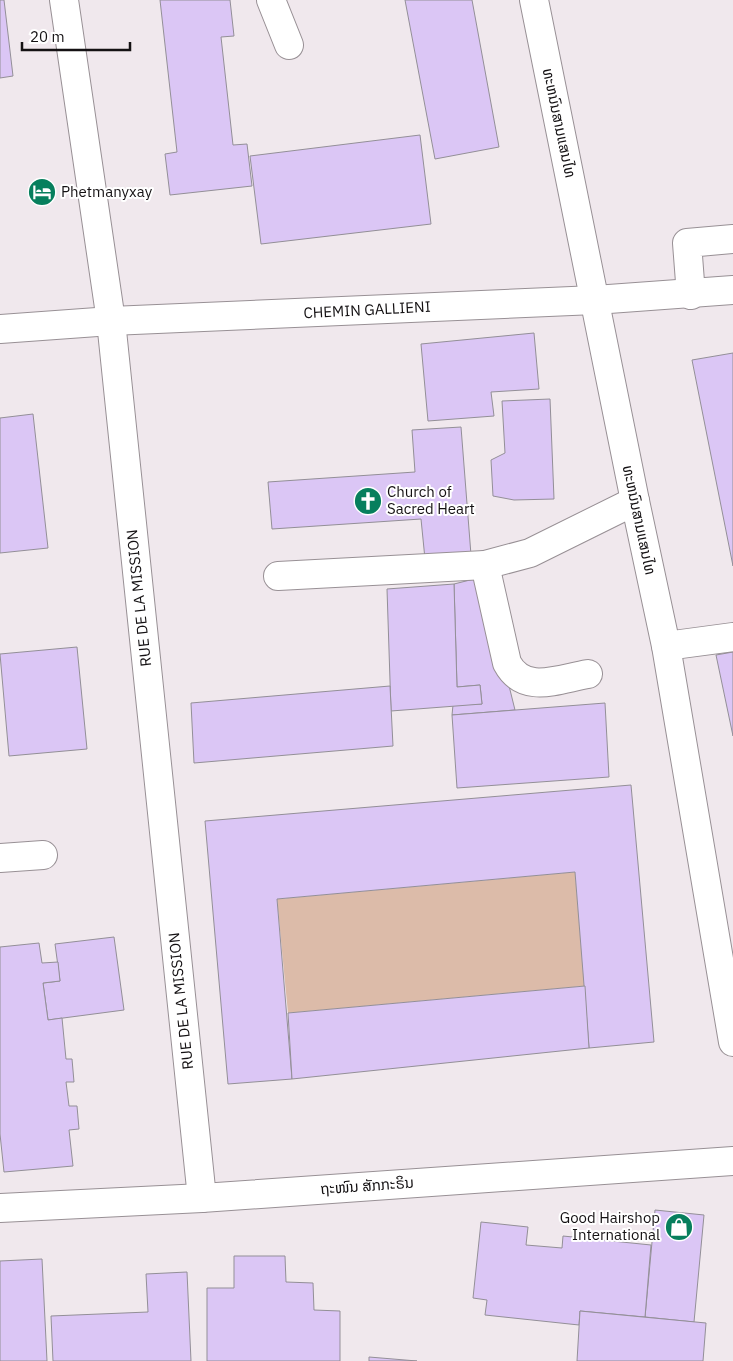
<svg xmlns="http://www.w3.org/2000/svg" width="733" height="1361" font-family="'IBM Plex Sans','Noto Sans Lao',sans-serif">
  <rect width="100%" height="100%" fill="#f0e8ed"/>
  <path fill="#dcbba9" d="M575 872 585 986 288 1013 277 899Z"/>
  <g fill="#dbc6f5" stroke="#938f97">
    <path d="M0 0H4L13 76 0 78Z"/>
    <path d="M160 0H230L234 36 221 37 233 145 247 144 252 186 170 195 165 154 177 152Z"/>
    <path d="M405 0H472L499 147 435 159Z"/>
    <path d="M420 135 431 224 261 244 250 156Z"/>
    <path d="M534 333 539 389 491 392 494 416 428 421 421 344Z"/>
    <path d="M733 353V566L692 360Z"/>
    <path d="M550 399 554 499 514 500 493 496 491 460 505 453 502 401Z"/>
    <path d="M33 414 48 548 0 553V418Z"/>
    <path d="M461 427 471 555 425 559 421 519 272 529 268 482 415 472 412 430Z"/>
    <path d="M482 577 515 710 452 715 453 705 482 704 480 685 457 687 454 584Z"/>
    <path d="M454 584 457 687 480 685 482 704 391 711 387 589Z"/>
    <path d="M77 647 87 749 9 756 0 654Z"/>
    <path d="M733 652V736L716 655Z"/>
    <path d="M390 686 393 746 194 763 191 703Z"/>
    <path d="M605 703 609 777 457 788 452 715Z"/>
    <path d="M631 785 654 1042 589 1048 575 872 277 899 292 1079 228 1084 205 821Z"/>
    <path d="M114 937 124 1010 48 1020 43 983 60 981 55 944Z"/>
    <path d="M39 943 42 963 58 962 60 981 43 983 48 1020 62 1018 66 1059H72L74 1082H66L69 1106H77L79 1129 69 1130 73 1166 4 1172 0 1134V947Z"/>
    <path d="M585 986 589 1048 292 1079 288 1013Z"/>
    <path d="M655 1210 704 1215 694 1322 645 1317Z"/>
    <path d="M481 1222 528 1227 526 1245 562 1248 563 1236 651 1245 645 1317 580 1311 579 1325 485 1315 487 1300 473 1298Z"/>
    <path d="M234 1256H285L286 1282 313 1283 314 1310 340 1311V1361H207V1288H234Z"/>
    <path d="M42 1259 47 1361H0V1261Z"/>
    <path d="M187 1272 191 1361H53L51 1316 148 1312 146 1274Z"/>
    <path d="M580 1311 706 1323 703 1361H577Z"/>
    <path d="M369 1357 417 1361H369Z"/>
  </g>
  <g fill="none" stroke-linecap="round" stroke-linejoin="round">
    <defs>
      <g id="minor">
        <path d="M64 0 111 321 202 1198"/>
        <path d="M271 0 289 45"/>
        <path d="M691 295 687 243 733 239"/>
        <path d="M0 329 111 321 595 300 733 290"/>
        <path d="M485 565 507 663C524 695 558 679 588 674"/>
        <path d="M278 576 485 565 530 553 635 501"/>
        <path d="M666 646 733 637"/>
        <path d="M0 858 43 855"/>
        <path d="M0 1208 202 1198 733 1161"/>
      </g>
      <path id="major" d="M534 0 635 501 666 646 733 1042"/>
    </defs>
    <use href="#minor" stroke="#989095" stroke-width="30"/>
    <use href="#major" stroke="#989095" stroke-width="30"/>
    <use href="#minor" stroke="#fff" stroke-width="28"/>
    <use href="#major" stroke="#fff" stroke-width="28"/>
  </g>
  <defs>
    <symbol id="hotel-disc" viewBox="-11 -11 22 22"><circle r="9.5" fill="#077f5d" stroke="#fff"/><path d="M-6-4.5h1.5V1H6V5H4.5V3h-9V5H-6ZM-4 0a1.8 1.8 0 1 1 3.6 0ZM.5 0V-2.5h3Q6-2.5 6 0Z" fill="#fff"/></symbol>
    <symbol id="church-disc" viewBox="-11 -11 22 22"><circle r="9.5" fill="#077f5d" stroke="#fff"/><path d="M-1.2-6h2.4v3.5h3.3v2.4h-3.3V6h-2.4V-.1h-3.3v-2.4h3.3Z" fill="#fff"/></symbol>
    <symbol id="shop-disc" viewBox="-11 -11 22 22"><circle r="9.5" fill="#077f5d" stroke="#fff"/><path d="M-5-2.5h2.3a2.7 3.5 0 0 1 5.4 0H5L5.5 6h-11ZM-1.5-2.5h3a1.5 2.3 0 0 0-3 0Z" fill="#fff"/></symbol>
  </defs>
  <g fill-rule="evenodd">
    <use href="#hotel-disc" x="26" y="176" width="32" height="32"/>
    <use href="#church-disc" x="352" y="485" width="32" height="32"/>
    <use href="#shop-disc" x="663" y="1211" width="32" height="32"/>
  </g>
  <g text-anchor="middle" stroke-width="4" stroke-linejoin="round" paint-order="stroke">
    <g font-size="15" fill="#141113" stroke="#fff">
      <text transform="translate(559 123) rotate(78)" y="5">ທະຫນົນສາມແສນໄທ</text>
      <text transform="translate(367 310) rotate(-3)" y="5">CHEMIN GALLIENI</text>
      <text transform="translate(639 520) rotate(78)" y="5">ທະຫນົນສາມແສນໄທ</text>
      <text transform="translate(139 598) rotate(-96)" y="5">RUE DE LA MISSION</text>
      <text transform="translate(181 1001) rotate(-96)" y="5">RUE DE LA MISSION</text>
      <text transform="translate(367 1186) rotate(-4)" y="5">ຖະໜົນ ສັກກະຣິນ</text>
    </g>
    <g font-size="15" fill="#141113" stroke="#fff" text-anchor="start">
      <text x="61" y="197">Phetmanyxay</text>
      <text x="387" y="497">Church of<tspan x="387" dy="17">Sacred Heart</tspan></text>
      <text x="660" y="1223" text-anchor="end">Good Hairshop<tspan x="660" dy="17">International</tspan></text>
    </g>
  </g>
  <path d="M22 42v8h108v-8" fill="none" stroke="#141113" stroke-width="2.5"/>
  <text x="30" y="42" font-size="15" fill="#141113" stroke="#ffffff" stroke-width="4" paint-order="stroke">20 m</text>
</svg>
